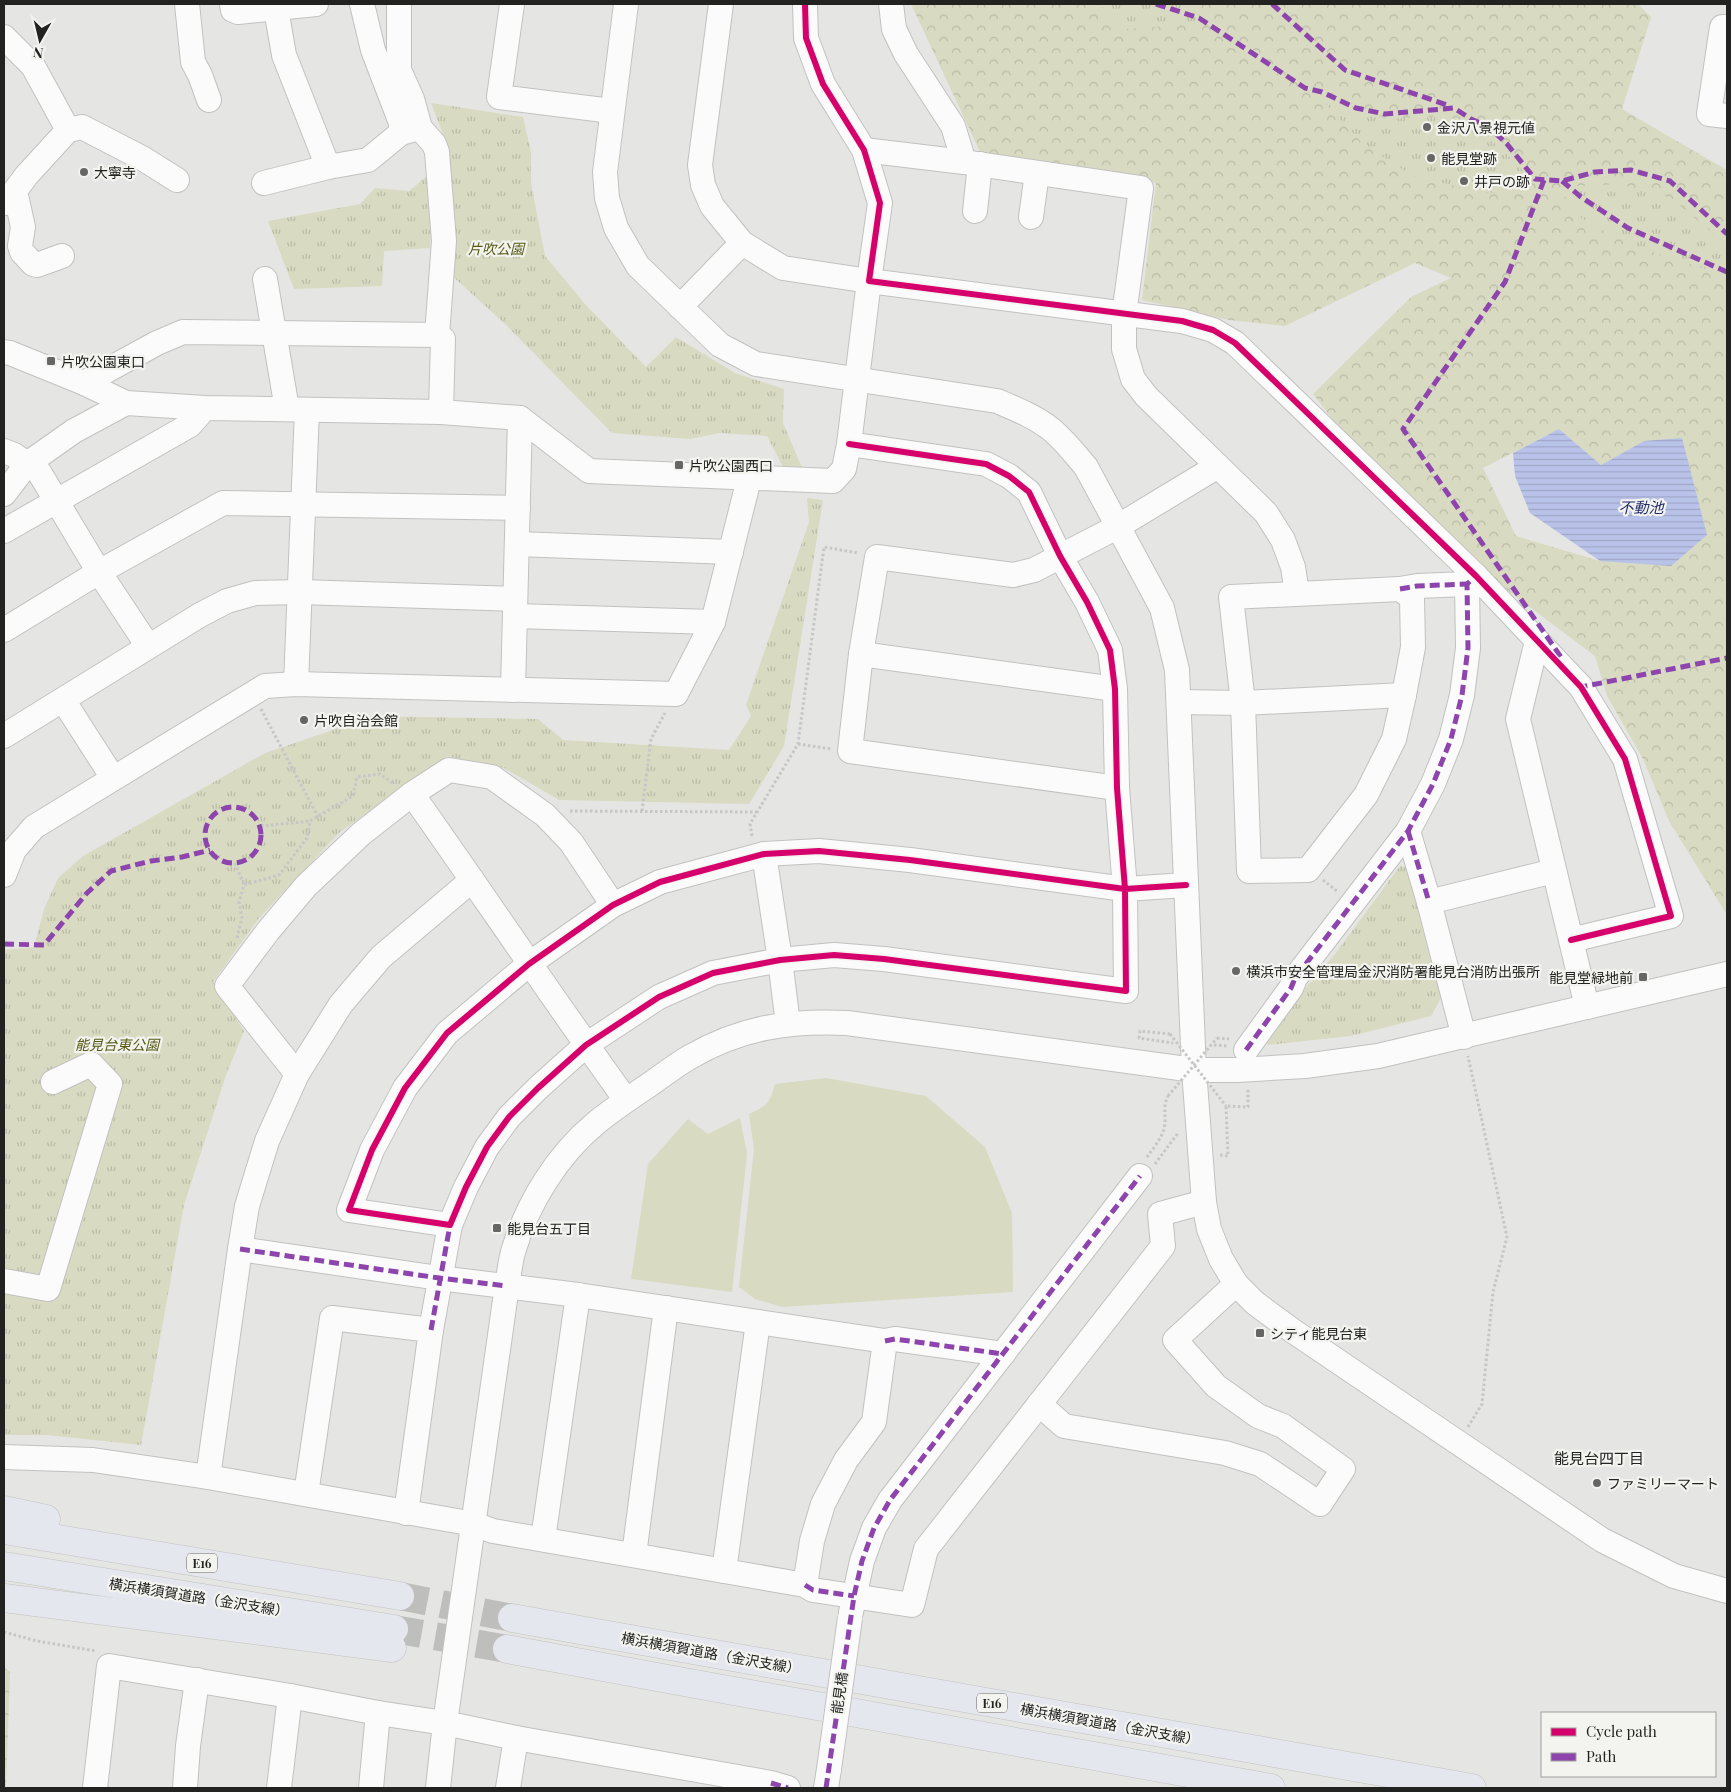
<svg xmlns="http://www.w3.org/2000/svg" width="1731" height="1792" font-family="'Playfair Display','Noto Sans JP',serif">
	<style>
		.grass { fill: #d8dac2 }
		.forest { fill: url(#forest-crowns); fill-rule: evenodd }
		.park { fill: url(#park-tufts) }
		.water { fill: url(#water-rules) }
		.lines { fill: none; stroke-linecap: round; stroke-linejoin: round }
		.highway-tunnel { stroke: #bebfbc; stroke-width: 28; stroke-dasharray: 28 14; stroke-linecap: butt }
		.minor-casing { stroke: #c1c2c0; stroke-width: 26 }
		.highway-casing { stroke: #c1c2c0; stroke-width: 29 }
		.path { stroke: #c6c6c6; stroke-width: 3; stroke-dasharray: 2.5 2.5; stroke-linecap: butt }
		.minor { stroke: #fbfbfb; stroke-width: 24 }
		.highway { stroke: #e5e7ee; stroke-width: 28 }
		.minor-bridge-casing { stroke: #c1c2c0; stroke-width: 26; stroke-linecap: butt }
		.path-bridge { stroke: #c6c6c6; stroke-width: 3; stroke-dasharray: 2.5 2.5; stroke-linecap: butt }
		.minor-bridge { stroke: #fbfbfb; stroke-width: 24 }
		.quiet { stroke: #8e44ad; stroke-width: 5; stroke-dasharray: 10 5; stroke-linecap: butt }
		.cycleway-casing { stroke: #f3f4ef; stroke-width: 9 }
		.cycleway { stroke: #d6006c; stroke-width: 6 }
		.poi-dot { fill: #666765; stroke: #f3f4ef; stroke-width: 2 }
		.labels { text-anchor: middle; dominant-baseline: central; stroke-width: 4.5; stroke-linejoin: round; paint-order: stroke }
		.shield { fill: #f3f4ef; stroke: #61615f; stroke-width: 1 }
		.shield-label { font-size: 12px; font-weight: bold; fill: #222221 }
		.poi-label { font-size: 14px; fill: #222221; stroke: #f3f4ef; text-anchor: start }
		.park-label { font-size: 14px; font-style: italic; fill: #575915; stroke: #f3f4ef }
		.street-label { font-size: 14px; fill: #222221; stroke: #f3f4ef }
		.water-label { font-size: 15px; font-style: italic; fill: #242d6c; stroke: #f3f4ef }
		.neighbourhood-label { font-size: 15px; fill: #222221; stroke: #f3f4ef }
	</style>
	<defs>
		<pattern id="forest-crowns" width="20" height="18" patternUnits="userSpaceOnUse" patternTransform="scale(1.25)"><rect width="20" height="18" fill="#d8dac2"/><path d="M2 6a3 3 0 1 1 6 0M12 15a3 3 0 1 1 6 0" fill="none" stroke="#b9bba6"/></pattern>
		<pattern id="park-tufts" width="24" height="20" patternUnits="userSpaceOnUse" patternTransform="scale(1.25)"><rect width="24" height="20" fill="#d8dac2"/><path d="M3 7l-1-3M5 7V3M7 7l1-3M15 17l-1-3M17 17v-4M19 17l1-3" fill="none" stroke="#b9bba6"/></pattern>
		<pattern id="water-rules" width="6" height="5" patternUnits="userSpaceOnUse" patternTransform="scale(1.25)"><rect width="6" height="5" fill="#b9c3e9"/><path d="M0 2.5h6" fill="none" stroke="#9fa7c8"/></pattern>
	</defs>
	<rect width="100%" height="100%" fill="#e5e6e3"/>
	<g class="grass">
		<path d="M826,1078L926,1096L985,1147L1012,1213L1013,1292L782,1307L755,1299L739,1287L754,1149L749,1114C767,1106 770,1103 775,1084Z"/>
		<polygon points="740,1118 747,1154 732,1292 631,1279 648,1164 688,1119 708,1134"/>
	</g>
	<g class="forest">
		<path d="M911,4H1638L1651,17L1622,109L1725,169L1727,174V915L1669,821L1643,759L1607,696L1595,656L1507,590L1341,430L1313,394L1411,297L1451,278L1415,263L1285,326L1229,320L1142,300L1156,183L981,154ZM1559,429L1601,465L1644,441L1600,561L1516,536L1483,468Z"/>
		<polygon points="4,1667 10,1672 6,1788 4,1788"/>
	</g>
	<g class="park">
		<polygon points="1099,4 1193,4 1208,23 1126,29"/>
		<polygon points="1330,98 1387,119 1447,116 1484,133 1520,167 1535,191 1485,193 1413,176 1364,145 1325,103"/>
		<polygon points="431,103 523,117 531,152 531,183 545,256 585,304 646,367 676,337 735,373 784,389 783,423 803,470 783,467 767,436 720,433 690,439 612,433 504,323 450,274 448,147"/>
		<polygon points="433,171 430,248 384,251 382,286 294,289 268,221 360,204 375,188 409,191"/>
		<polygon points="1619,184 1671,198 1727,245 1727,276 1631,245 1577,216 1559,187"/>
		<polygon points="807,498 823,500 784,746 749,804 559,800 504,768 447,756 340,832 259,918 213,982 244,1031 226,1075 184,1205 141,1445 47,1435 4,1435 4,950 34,947 44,909 58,878 83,856 265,753 339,728 367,716 538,719 563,740 729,750 751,716 746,705 809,522"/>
		<polygon points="1400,866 1407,868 1441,998 1431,1016 1351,1036 1268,1045 1265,1034 1335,954"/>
	</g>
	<polygon class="water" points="1559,429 1601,465 1644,441 1682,438 1707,535 1671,566 1600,561 1530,513 1515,476 1513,453"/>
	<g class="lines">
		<g class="highway-tunnel">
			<polyline points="400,1596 512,1618"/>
			<polyline points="394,1629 507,1649"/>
		</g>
		<defs>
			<g id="minor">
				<polyline points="187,4 193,62 200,75 209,100"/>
				<polyline points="232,4 233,10 238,12 316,4"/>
				<polyline points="362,4 373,50 401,123 401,133"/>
				<polyline points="399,4 399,70 412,99 420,128 434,144 437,152 444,241 437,335"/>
				<polyline points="512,4 499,97 612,111"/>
				<path d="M626,4L605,172L607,198L616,228L638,266L720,345L756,364L997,401C1016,409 1036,417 1052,430C1065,441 1075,454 1086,467L1162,608L1177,670L1194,1070L1204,1202L1209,1229L1221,1259L1236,1284L1255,1303L1293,1331L1602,1540L1674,1576L1727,1591"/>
				<polyline points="805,4 806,38 823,84 864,150 880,203 869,281 1182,321 1213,330 1235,343 1476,576 1581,687 1625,759 1671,916 1571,940"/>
				<polyline points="891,4 894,29 906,54 953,126 964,162"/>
				<polyline points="276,9 284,55 328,167 368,160 401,133 420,128"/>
				<polyline points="1727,27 1722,27 1709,114 1727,116"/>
				<polyline points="4,37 33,66 68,130 82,127 142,158 177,180"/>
				<polyline points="864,150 964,162 1141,188 1124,315 1124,349 1133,379 1146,396 1266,513 1283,540 1293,567 1297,593"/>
				<polyline points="264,183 328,167"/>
				<polyline points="15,191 23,227 20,246 22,252 33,264 37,265 62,256"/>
				<polyline points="6,203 26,176 68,130"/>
				<polyline points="975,211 980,164"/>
				<polyline points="1031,217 1037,173"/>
				<polyline points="265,279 287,409"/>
				<polyline points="680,307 742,243"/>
				<polyline points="4,352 10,353 84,383 126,403 205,408 441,412 520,418 589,471 833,481 844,469 849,444 869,281 783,268 742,243 712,206 703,185 700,165 721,4"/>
				<polyline points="84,383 157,343 183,332 437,335 443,339 441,412"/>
				<polyline points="849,444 986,464 1009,476 1029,492 1060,556 1087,602 1110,650 1115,689 1117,788 1125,889 1126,991 884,959 834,955 780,960 713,973 659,997 586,1045 538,1088 509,1117 487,1147 466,1187 450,1225 349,1210 372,1150 405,1088 447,1033 529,964 613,905 660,882 764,854 819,851 910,860 1125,889 1186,885"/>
				<polyline points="4,451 14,455 39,472 99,572 148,646"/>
				<polyline points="4,494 27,464 74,431 126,403"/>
				<polyline points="4,531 190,425 205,408"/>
				<polyline points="517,544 731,552"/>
				<polygon points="1400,589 1412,598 1413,647 1404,695 1394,739 1366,795 1308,870 1249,871 1243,703 1231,597"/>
				<polyline points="1400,589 1417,586 1467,584"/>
				<polyline points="515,616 713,622"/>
				<polyline points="4,630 99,572 223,503 518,508"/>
				<polyline points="1537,641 1518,719 1587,1007"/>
				<polyline points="861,654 1115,689"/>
				<polyline points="296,684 307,410"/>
				<polyline points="513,690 520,418"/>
				<polyline points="63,700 113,778"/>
				<polyline points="1179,702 1243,703 1404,695"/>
				<polyline points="4,736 200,615 227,601 255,593 300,592 515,599"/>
				<polyline points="1117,788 850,751 861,654 877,557 1013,575 1034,570 1117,527 1218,466"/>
				<path d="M412,794C484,896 553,999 626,1100"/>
				<polyline points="1408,831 1429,902"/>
				<polyline points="764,854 780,960 788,1024"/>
				<polyline points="4,875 14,850 34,827 265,686 296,684 676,694 713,622 749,479"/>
				<polyline points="1464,1037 1429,902 1554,871"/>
				<polyline points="1246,1050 1291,988 1295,978 1408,831 1433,784 1451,739 1462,695 1468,648 1467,584 1476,576"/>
				<polyline points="297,1074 227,986 268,931 306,886 361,834 412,794 449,770 492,777 545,815 571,842 613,905"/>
				<polyline points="4,1281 48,1289 110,1084 91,1064 53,1082"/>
				<polyline points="431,1330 450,1225"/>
				<polyline points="885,1341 895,1339 1003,1354"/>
				<polyline points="1039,1404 1064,1426 1225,1453 1260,1464 1320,1504 1343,1469 1283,1426 1258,1416 1216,1386 1175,1340 1236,1284"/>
				<polyline points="4,1457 93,1460 208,1477 474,1524 493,1531 805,1585 812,1541 823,1504 846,1460 874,1422 885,1341 578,1295 439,1278 240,1249"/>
				<polyline points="208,1477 240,1249 247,1206 267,1141 297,1074 341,1004 381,957 472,880"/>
				<polyline points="306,1494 332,1318 431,1330 406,1513"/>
				<polyline points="543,1539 578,1295"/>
				<polyline points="634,1555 666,1308"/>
				<polyline points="724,1571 758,1322"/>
				<polyline points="805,1585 813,1590 912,1605 926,1549 1163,1246 1160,1214 1204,1202"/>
				<polyline points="851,1612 862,1561 874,1528 890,1500 1140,1176"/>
				<polyline points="95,1788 109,1666 290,1696 378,1713 445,1723 516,1738 771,1783 788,1788"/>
				<polyline points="185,1788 188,1746 197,1680"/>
				<polyline points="279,1788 290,1696"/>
				<polyline points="371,1788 378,1713"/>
				<path d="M438,1788L445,1723L507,1286C509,1275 510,1263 513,1252C527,1204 557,1155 596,1123C613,1109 631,1097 649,1085C662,1076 676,1065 690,1057C740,1028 789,1020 847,1023L1194,1070H1238L1305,1066L1378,1056L1727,974"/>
				<polyline points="508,1788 516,1738"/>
				<polyline points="826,1788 829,1769"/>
			</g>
			<g id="highway">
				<polyline points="4,1510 46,1519"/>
				<polyline points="4,1530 400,1596"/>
				<polyline points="4,1566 394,1629"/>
				<polyline points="4,1598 392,1648"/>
				<polyline points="512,1618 1472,1788"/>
				<polyline points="507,1649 673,1680 1271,1788"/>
			</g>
		</defs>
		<use href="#minor" class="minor-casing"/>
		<use href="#highway" class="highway-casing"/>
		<g class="path">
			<polyline points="261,709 318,817"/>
			<polyline points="798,744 832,749"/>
			<polyline points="570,811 756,812"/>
			<polyline points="642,811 651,739 665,713"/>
			<polyline points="261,826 310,821"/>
			<polyline points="752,836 750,824 798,744 824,547 858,553"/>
			<polyline points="235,863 244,885"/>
			<polyline points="1323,880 1338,892"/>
			<polyline points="237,938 242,918 239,902 244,885 279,875 307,838 310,821 353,796 357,777 380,774 394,784"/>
			<polyline points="1170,1034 1140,1031 1139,1038 1173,1043"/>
			<polyline points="1217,1038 1229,1039"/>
			<polyline points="1214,1045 1228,1046"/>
			<polyline points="1220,1155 1228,1156 1226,1106 1248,1107 1248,1088"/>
			<path d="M1147,1157C1153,1149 1161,1139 1164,1129C1167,1118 1162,1107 1168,1096"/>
			<polyline points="1155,1164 1178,1133"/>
			<polyline points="1468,1427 1482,1404 1493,1292 1507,1237 1468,1056"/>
			<polyline points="4,1632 37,1641 96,1651"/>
		</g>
		<use href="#minor" class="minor"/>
		<use href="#highway" class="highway"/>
		<defs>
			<polyline id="minor-bridge" points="829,1769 850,1618"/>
		</defs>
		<use href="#minor-bridge" class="minor-bridge-casing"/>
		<g class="path-bridge">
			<polyline points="1170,1034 1226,1106"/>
			<polyline points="1168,1096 1217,1038"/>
		</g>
		<use href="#minor-bridge" class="minor-bridge"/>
		<g class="quiet">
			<polyline points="1156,4 1199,18 1305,88 1322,92 1356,108 1385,114 1454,108 1471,119 1489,127 1507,144 1535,179 1562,181 1595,172 1631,170 1670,181 1727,234"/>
			<polyline points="1272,4 1345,70 1450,106"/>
			<polyline points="1544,180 1505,282 1403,429 1561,657"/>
			<polyline points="1562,181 1581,197 1628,228 1727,272"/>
			<polyline points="1400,589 1417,586 1467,584"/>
			<polyline points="1579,684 1581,687 1727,658"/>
			<circle cx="233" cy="835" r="28"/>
			<polyline points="1408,831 1429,902"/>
			<polyline points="4,944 44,945 87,893 111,871 151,861 182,857 210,850"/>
			<polyline points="1246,1050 1291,988 1295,978 1408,831 1433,784 1451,739 1462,695 1468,648 1467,584 1476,576"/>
			<polyline points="240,1249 439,1278 507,1286"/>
			<polyline points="431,1330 450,1225"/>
			<polyline points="885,1341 895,1339 1003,1354"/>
			<polyline points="805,1585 813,1590 854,1596"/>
			<polyline points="771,1783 788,1788"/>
			<polyline points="826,1788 854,1596 862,1561 874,1528 890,1500 1140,1176"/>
		</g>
		<defs>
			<g id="cycleway">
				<polyline points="805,4 806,38 823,84 864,150 880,203 869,281 1182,321 1213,330 1235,343 1476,576 1581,687 1625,759 1671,916 1571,940"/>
				<polyline points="849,444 986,464 1009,476 1029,492 1060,556 1087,602 1110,650 1115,689 1117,788 1125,889 1126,991 884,959 834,955 780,960 713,973 659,997 586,1045 538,1088 509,1117 487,1147 466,1187 450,1225 349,1210 372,1150 405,1088 447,1033 529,964 613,905 660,882 764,854 819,851 910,860 1125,889 1186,885"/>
			</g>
		</defs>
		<use href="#cycleway" class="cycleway-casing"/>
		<use href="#cycleway" class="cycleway"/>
	</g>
	<g class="poi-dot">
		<circle cx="1427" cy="127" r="5"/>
		<circle cx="1431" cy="158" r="5"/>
		<circle cx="84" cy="172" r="5"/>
		<circle cx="1464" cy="181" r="5"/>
		<rect x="46" y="356" width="10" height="10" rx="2.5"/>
		<rect x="674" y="460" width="10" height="10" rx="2.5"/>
		<circle cx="304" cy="720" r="5"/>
		<circle cx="1236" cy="971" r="5"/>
		<rect x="1638" y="972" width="10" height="10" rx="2.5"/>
		<rect x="492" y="1223" width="10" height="10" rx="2.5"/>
		<rect x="1255" y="1328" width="10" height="10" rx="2.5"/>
		<circle cx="1597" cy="1483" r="5"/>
	</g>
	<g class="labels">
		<g class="shield">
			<rect x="187" y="1553.5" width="30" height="19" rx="4"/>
			<rect x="977" y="1693.5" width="30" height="19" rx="4"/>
		</g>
		<g class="shield-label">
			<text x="202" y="1563">E16</text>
			<text x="992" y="1703">E16</text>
		</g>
		<g class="poi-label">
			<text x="1437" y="127">金沢八景視元値</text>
			<text x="1441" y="158">能見堂跡</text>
			<text x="94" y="172">大寧寺</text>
			<text x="1474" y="181">井戸の跡</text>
			<text x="61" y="361">片吹公園東口</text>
			<text x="689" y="465">片吹公園西口</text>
			<text x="314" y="720">片吹自治会館</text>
			<text x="1246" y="971">横浜市安全管理局金沢消防署能見台消防出張所</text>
			<text x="1633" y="977" text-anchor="end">能見堂緑地前</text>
			<text x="507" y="1228">能見台五丁目</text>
			<text x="1270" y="1333">シティ能見台東</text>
			<text x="1607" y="1483">ファミリーマート</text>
		</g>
		<g class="park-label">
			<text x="496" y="248">片吹公園</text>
			<text x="117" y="1044">能見台東公園</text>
		</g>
		<g class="street-label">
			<text transform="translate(199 1597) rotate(9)">横浜横須賀道路（金沢支線）</text>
			<text transform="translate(711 1653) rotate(10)">横浜横須賀道路（金沢支線）</text>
			<text transform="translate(839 1693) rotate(-82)">能見橋</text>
			<text transform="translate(1110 1724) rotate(10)">横浜横須賀道路（金沢支線）</text>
		</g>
		<g class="water-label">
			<text x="1641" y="507">不動池</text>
		</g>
		<g class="neighbourhood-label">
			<text x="1599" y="1458">能見台四丁目</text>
		</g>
	</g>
	<rect width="1731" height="1792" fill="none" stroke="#222221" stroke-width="10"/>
	<rect x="1541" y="1712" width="175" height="65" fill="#f3f4ef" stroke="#9fa09d"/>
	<rect x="1551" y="1728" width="25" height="8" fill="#d6006c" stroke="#9fa09d"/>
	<text x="1586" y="1737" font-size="15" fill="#222221">Cycle path</text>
	<rect x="1551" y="1753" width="25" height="8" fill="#8e44ad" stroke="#9fa09d"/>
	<text x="1586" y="1762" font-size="15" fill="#222221">Path</text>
	<g transform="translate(40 40) rotate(188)" stroke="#f3f4ef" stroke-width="4" paint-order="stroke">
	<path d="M0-4L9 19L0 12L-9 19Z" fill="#222221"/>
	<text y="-8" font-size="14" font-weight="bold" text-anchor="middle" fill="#222221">N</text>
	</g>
</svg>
